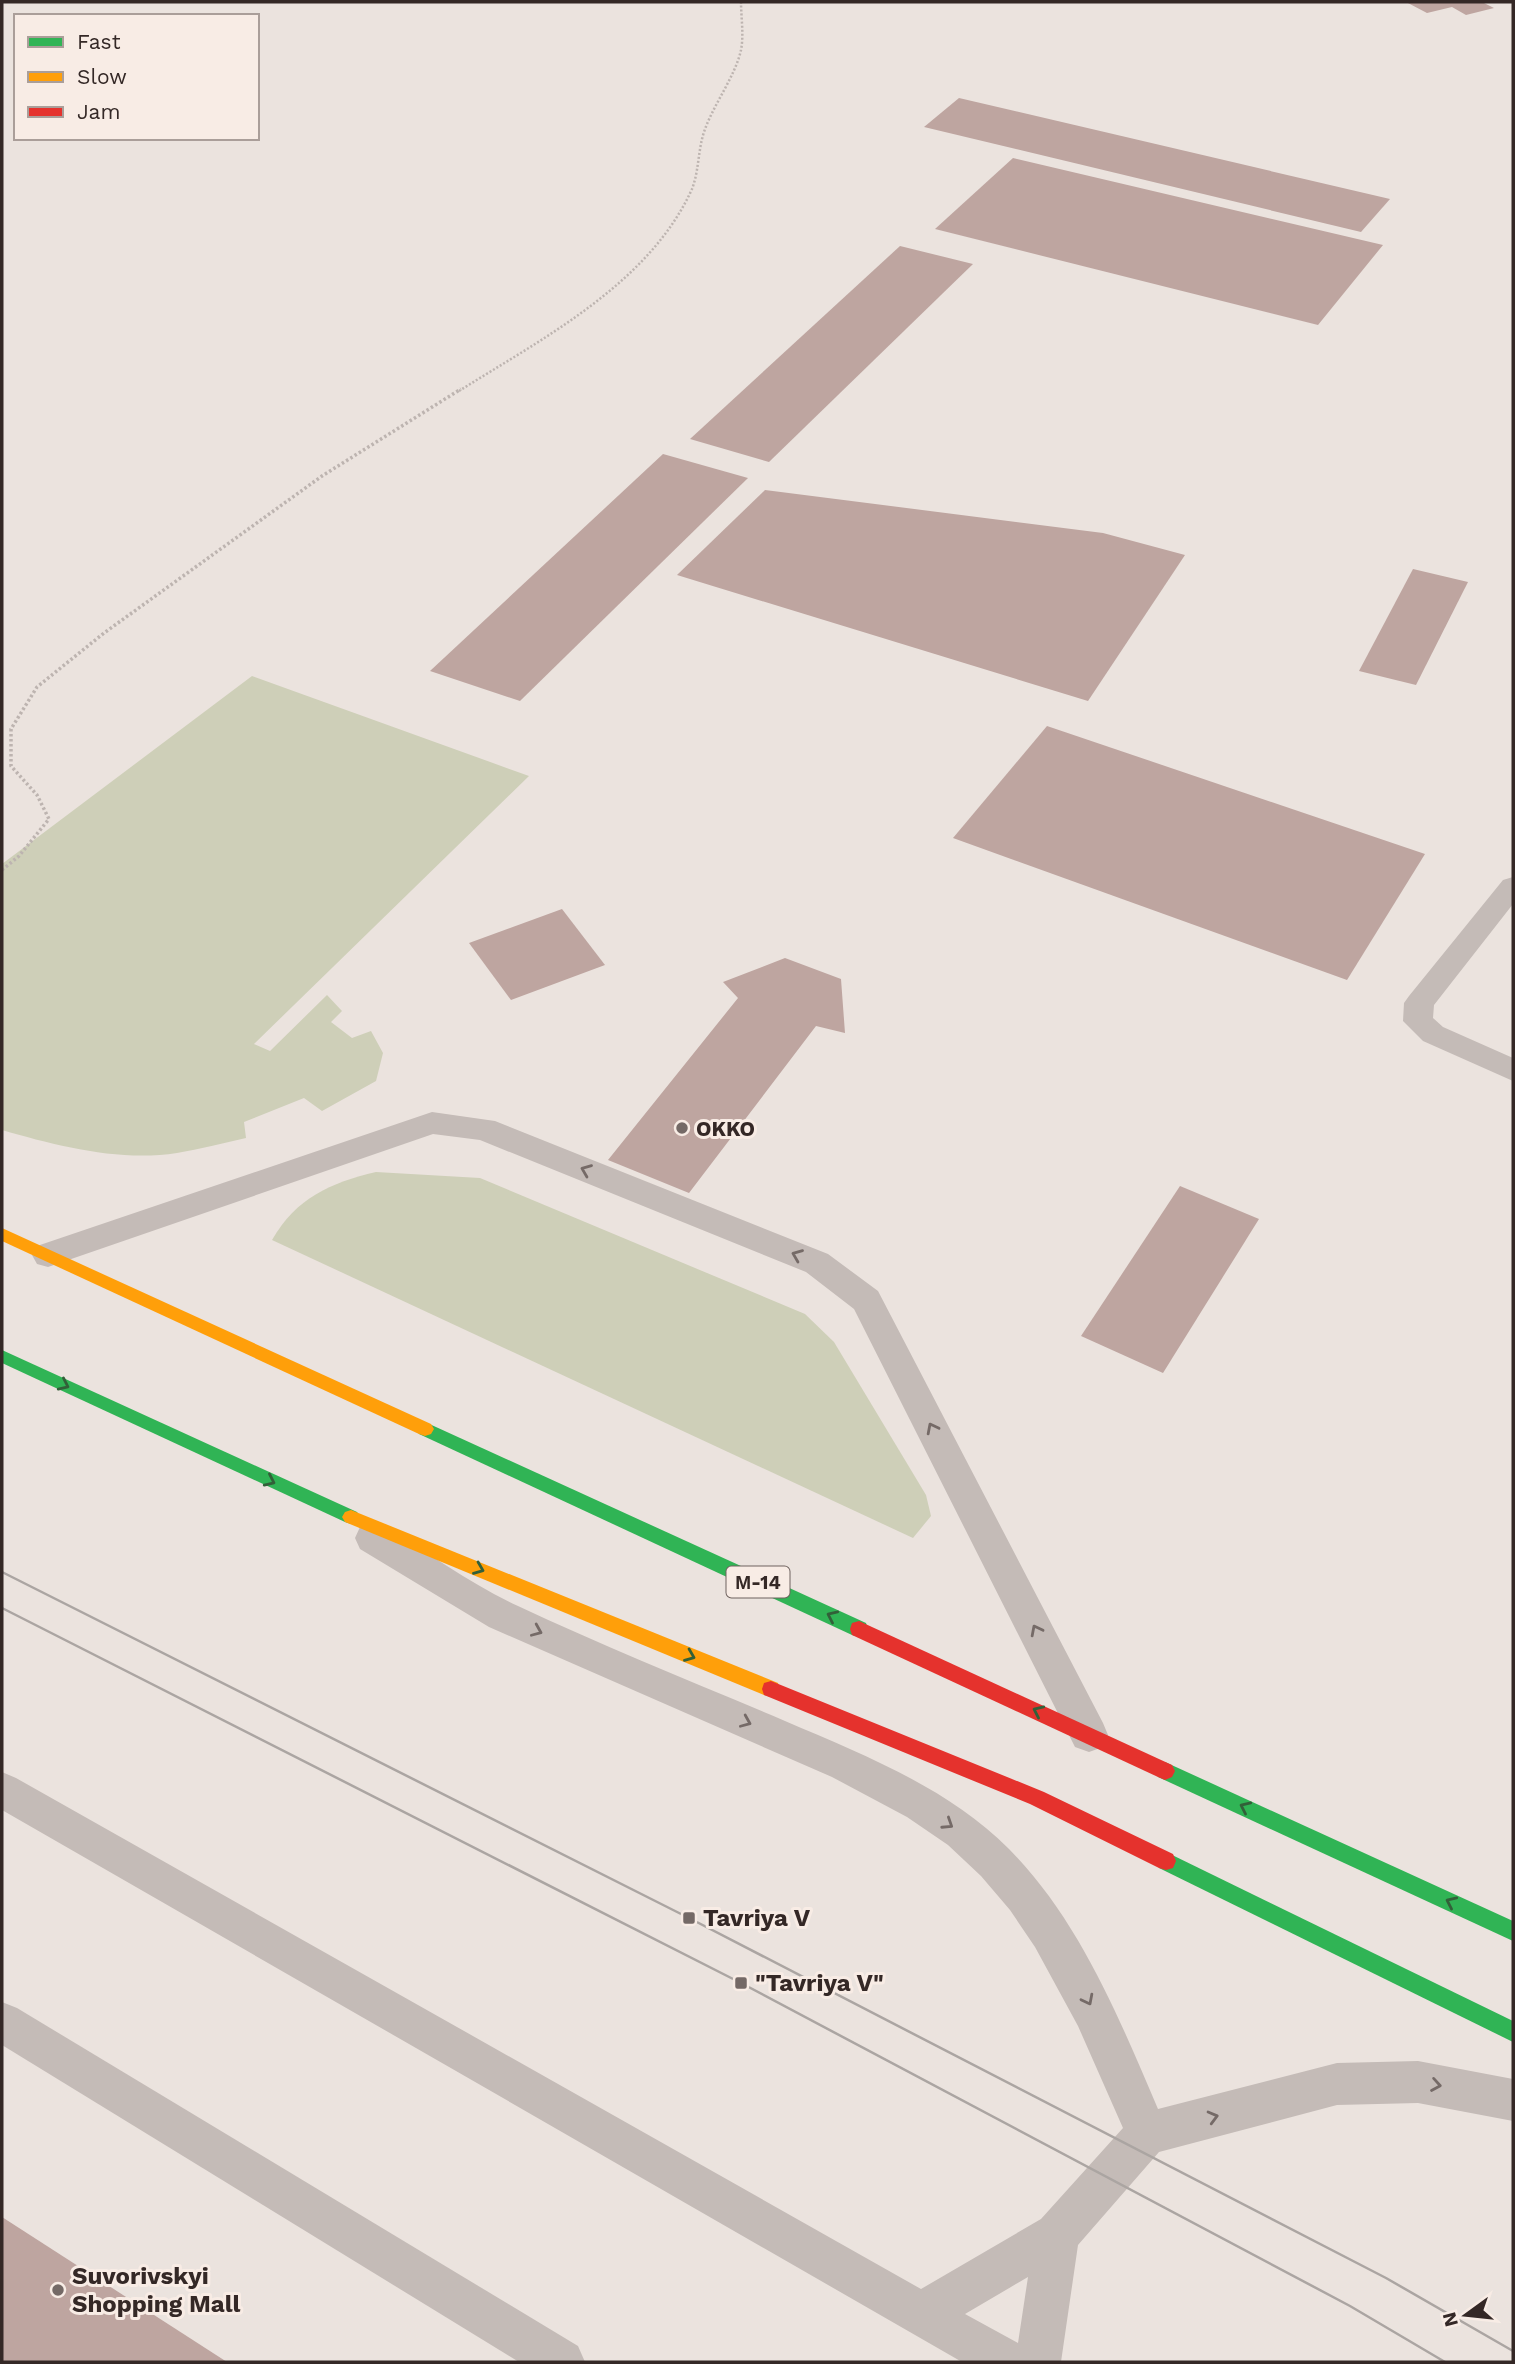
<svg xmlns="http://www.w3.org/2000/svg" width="1515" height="2364" font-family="'Work Sans',sans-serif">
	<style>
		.green { fill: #cecfb8 }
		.building { fill: #bea5a0 }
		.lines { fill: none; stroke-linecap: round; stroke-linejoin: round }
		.path-far1 { stroke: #bdb4b0; stroke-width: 2.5; stroke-dasharray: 2 2; stroke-linecap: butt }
		.path { stroke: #bdb4b0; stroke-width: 3.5; stroke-dasharray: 2.5 2.5; stroke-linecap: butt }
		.lane { fill: #c4bbb7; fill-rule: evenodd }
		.fast { fill: #30b455; fill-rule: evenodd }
		.slow { fill: #ff9f0a; fill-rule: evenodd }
		.jam { fill: #e5322d; fill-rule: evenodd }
		.tram { stroke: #aba5a2; stroke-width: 2.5 }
		.oneway { stroke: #756a67 }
		.oneway2 { stroke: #326039 }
		.poi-dot { fill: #746966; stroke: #f8ece5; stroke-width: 2.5 }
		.labels { text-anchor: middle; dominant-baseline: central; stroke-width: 6; stroke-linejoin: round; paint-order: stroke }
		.shield { fill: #f8ece5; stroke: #6f635f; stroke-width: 2 }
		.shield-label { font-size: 19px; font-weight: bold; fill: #342826 }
		.poi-label { font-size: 21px; font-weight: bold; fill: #342826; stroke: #f8ece5; text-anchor: start }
		.near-poi-label { font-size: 24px; font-weight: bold; fill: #342826; stroke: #f8ece5; text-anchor: start }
	</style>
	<rect width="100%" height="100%" fill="#ebe3de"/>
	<g class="green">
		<path d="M252,676L529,776L254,1044L270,1051L327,995L342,1011L331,1022L352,1038L371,1031L383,1053L376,1081L322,1111L304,1098L244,1122L246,1138C223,1143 200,1149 177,1153C120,1162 57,1146 2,1130V864Z"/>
		<path d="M376,1172L480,1178L805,1314L834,1342L926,1495L931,1516L913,1538L272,1240C296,1198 330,1183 376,1172Z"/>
	</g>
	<g class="building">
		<polygon points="1406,2 1482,2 1494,8 1466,15 1452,7 1427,13"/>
		<polygon points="959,98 1390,199 1361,232 924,127"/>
		<polygon points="1013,158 1383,245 1318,325 935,229"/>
		<polygon points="900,246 973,264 769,462 690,439"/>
		<polygon points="663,454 748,478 520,701 430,671"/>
		<polygon points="765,490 1103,533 1185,555 1088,701 677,575"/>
		<polygon points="1413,569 1468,582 1416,685 1359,671"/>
		<polygon points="1047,726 1425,854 1347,980 953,838"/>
		<polygon points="562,909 605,965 511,1000 469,943"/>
		<polygon points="785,958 841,979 845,1033 816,1026 689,1193 608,1160 738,998 723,982"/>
		<polygon points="1180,1186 1259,1219 1163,1373 1081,1336"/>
		<polygon points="2,2217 227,2362 2,2362"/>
	</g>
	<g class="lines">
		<path class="path-far1" d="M459,391C543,338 649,284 692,189C699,171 698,150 704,132C713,105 735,77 741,50C744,35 741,17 741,2"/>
		<polyline class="path" points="2,870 19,856 49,819 37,795 11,766 11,729 37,687 104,633 322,476 461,389"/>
		<g class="lane">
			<polygon points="1513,877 1513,904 1434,1005 1433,1018 1443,1027 1513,1058 1513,1081 1423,1041 1403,1021 1404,1003 1409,996 1503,880"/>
			<polygon points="432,1112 495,1121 828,1254 878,1291 1103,1723 1108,1735 1103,1747 1089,1752 1075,1747 854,1309 806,1272 480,1140 433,1134 48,1267 37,1264 32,1255 37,1246"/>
			<path d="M373,1523L386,1527C429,1553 472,1585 518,1606C605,1647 696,1683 785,1721C864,1755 947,1787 1009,1849C1080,1921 1119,2018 1158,2109L1337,2063L1418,2061L1513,2079V2121L1418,2103L1337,2105L1159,2152L1078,2245L1061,2362H962L2,1810V1772L16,1778L921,2289L1041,2219L1123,2128L1078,2026L1035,1947L1010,1910L981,1876L948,1845L907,1817L832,1777L489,1627L360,1549L355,1538L360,1527ZM1028,2277L1018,2343L965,2314Z"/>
			<polygon points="2,2002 17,2008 578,2346 585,2362 519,2362 2,2045"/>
		</g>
		<g class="fast">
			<polygon points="2,1350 357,1512 360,1517 357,1522 351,1524 345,1522 2,1363"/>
			<polygon points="425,1422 866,1623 868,1629 866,1635 859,1637 852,1635 419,1434 416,1429 419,1424"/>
			<polygon points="1165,1762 1513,1921 1513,1941 1158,1777 1155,1771 1158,1765"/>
			<polygon points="1166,1852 1513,2021 1513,2042 1159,1868 1156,1861 1159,1854"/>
		</g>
		<g class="slow">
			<polygon points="2,1228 431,1424 434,1429 431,1434 425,1436 419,1434 2,1241"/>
			<polygon points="351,1510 778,1683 780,1689 778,1695 771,1697 764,1695 345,1522 342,1517 345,1512"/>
		</g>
		<g class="jam">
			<polygon points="859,1621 1172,1765 1175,1771 1172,1777 1165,1780 1158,1777 852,1635 850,1629 852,1623"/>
			<polygon points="771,1681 1044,1792 1173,1854 1176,1861 1173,1868 1166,1870 1159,1868 1030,1804 764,1695 762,1689 764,1683"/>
		</g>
		<g class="tram">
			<polyline points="2,1572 689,1918 1386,2278 1513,2351"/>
			<polyline points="2,1608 741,1983 1350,2306 1445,2362"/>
		</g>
	</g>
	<defs><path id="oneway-chevron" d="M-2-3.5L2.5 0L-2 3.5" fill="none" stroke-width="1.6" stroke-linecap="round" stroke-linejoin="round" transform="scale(1.75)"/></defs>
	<g class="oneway">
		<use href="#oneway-chevron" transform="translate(586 1170) rotate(-158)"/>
		<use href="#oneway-chevron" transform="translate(797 1255) rotate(-158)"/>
		<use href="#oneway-chevron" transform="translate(932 1428) rotate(-117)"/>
		<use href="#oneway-chevron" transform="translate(1036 1630) rotate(-117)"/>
		<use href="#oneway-chevron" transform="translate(537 1631) rotate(23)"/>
		<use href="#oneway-chevron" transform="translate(746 1722) rotate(23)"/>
		<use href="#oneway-chevron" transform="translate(948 1824) rotate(33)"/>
		<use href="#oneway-chevron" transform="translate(1088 2000) rotate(63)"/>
		<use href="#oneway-chevron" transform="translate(1436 2085) rotate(10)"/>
		<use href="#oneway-chevron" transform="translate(1213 2117) rotate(-15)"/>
	</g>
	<g class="oneway2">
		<use href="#oneway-chevron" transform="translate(64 1385) rotate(25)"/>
		<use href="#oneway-chevron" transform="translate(270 1481) rotate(25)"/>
		<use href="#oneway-chevron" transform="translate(479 1569) rotate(22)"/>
		<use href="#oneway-chevron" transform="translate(832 1616) rotate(-155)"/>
		<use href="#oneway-chevron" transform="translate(690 1656) rotate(22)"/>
		<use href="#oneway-chevron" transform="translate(1038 1711) rotate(-155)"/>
		<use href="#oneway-chevron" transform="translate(1245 1807) rotate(-155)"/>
		<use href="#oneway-chevron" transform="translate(1451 1902) rotate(-155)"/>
	</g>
	<g class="poi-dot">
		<circle cx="682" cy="1128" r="7"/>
		<rect x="682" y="1911" width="14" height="14" rx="3.5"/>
		<rect x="734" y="1976" width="14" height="14" rx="3.5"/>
		<circle cx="58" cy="2290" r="7"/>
	</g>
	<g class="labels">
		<rect class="shield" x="726.5" y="1566.5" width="63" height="31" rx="5"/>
		<g class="shield-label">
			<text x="758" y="1582">М-14</text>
		</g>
		<g class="poi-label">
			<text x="696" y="1128">OKKO</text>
		</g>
		<g class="near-poi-label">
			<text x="703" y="1918">Tavriya V</text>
			<text x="755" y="1983">"Tavriya V"</text>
			<text x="72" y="2276">Suvorivskyi<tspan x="72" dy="28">Shopping Mall</tspan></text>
		</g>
	</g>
	<rect width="1515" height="2364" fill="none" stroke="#342826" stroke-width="7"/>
	<rect x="14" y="14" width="245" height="126" fill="#f8ece5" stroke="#aa9e99" stroke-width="2"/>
	<rect x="28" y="37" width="35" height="10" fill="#30b455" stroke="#aa9e99" stroke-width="2"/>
	<text x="77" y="49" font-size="21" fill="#342826">Fast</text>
	<rect x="28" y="72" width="35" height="10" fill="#ff9f0a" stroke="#aa9e99" stroke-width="2"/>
	<text x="77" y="84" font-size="21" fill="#342826">Slow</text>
	<rect x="28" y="107" width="35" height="10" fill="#e5322d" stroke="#aa9e99" stroke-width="2"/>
	<text x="77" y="119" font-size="21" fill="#342826">Jam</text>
	<g transform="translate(1466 2315) rotate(255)" stroke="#f8ece5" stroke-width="5" paint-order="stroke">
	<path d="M0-5L12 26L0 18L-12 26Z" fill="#342826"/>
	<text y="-10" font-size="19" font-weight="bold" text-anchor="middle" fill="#342826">N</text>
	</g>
</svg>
